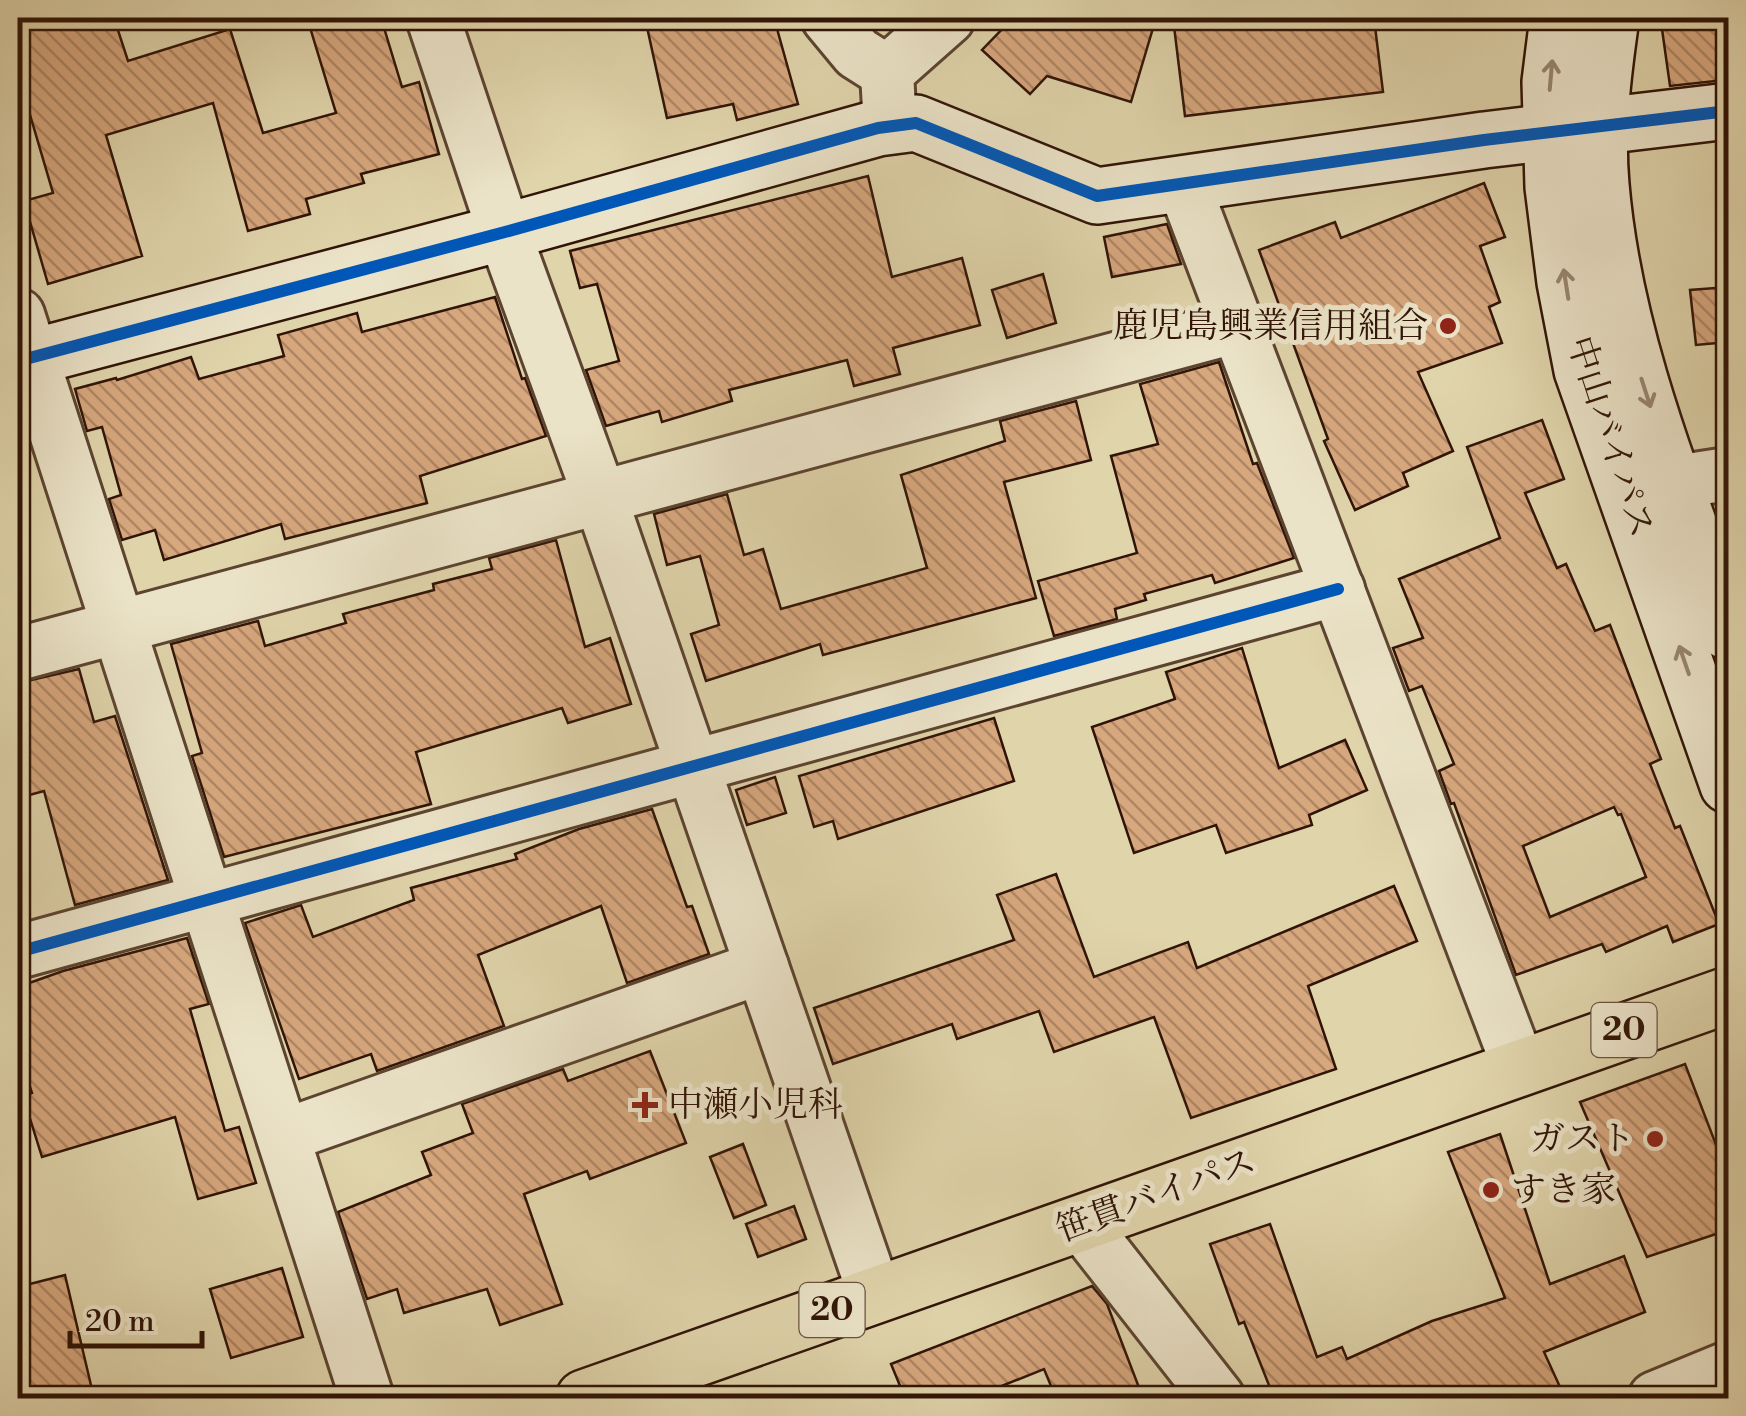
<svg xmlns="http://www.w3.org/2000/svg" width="1746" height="1416" font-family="'Libre Bodoni','Noto Serif JP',serif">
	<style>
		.building { fill: url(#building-back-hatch); stroke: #301407; stroke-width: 2.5; fill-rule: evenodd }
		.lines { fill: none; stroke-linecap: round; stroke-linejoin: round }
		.street-casing { stroke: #5c4430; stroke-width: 58 }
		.secondary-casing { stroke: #301407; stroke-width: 60 }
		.primary-casing { stroke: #301407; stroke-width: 60 }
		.street { stroke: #ebe3c8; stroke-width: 52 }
		.secondary { stroke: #ebe3c8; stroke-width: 55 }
		.primary { stroke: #e0d4ab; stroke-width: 55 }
		.cycleway-casing { stroke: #ebe3c8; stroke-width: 19 }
		.cycleway { stroke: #0057b8; stroke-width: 12 }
		.oneway { stroke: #978671 }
		.poi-dot { fill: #8f2418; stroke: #ebe3c8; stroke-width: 4 }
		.labels { text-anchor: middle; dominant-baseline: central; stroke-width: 10; stroke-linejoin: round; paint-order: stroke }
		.shield { fill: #ebe3c8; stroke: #685241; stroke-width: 2.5 }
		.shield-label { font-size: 32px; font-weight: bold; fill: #301407 }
		.poi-label { font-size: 35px; fill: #301407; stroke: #ebe3c8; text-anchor: end }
		.street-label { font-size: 35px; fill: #301407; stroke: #ebe3c8 }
	</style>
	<defs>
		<pattern id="building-back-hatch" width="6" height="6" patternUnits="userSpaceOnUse" patternTransform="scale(2.5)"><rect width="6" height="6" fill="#d7a77e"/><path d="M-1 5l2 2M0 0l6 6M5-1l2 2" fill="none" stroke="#af8765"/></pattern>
	</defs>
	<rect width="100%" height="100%" fill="#e0d4ab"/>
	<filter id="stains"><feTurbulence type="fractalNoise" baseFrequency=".002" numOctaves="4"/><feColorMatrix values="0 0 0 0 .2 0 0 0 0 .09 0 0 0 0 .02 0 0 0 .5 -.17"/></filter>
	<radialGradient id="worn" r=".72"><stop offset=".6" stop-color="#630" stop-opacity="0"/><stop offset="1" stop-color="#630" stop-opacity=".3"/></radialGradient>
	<g class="building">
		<polygon points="18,18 114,18 128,61 230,29 263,133 336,113 309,24 330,18 381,18 402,87 419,82 439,154 361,174 364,183 306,199 310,214 248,231 213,103 106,135 142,256 48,284 24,201 53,193 18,74"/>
		<polygon points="645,18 774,18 798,104 737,120 733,104 667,118"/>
		<polygon points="1013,18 1156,18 1131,102 1047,76 1030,94 982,50"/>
		<polygon points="1173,18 1374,18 1383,92 1185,116"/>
		<polygon points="1717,21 1725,80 1670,86 1662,29"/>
		<polygon points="868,176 892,277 962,258 980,325 893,348 900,374 854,386 847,360 729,390 732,401 662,422 659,411 606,426 586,370 619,361 597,284 580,288 570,251"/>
		<polygon points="1484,183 1505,237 1480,246 1500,302 1489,307 1502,343 1418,372 1453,451 1403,473 1408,486 1355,510 1324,441 1328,439 1259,250 1335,222 1341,238"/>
		<polygon points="1167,224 1181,264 1112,277 1104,237"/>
		<polygon points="1043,274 1056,323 1007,338 992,290"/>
		<polygon points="1728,287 1728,342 1696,345 1690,290"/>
		<polygon points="495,297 522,379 525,378 546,436 420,476 427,503 285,539 281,524 164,560 155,530 122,540 109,499 121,495 102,427 87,431 75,389 116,378 117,380 191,357 199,379 284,356 278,335 357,313 362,332"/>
		<polygon points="1219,362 1253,464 1257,463 1294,558 1215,583 1212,575 1144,594 1146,600 1115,609 1117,619 1054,636 1038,581 1137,553 1111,456 1158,444 1140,384"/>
		<polygon points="1076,401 1091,460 1004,482 1036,598 823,655 820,644 706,681 691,634 719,625 700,556 667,565 654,514 727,494 744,555 763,549 781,609 927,568 901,475 1005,441 1000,421"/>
		<path d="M1542,420L1564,479L1525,493L1557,568L1566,564L1595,631L1610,625L1661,759L1650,764L1675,828L1680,826L1719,924L1673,942L1667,926L1606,952L1602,944L1516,975L1454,803L1451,804L1439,771L1454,764L1422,686L1409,691L1393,648L1423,638L1399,579L1500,538L1467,447ZM1614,807L1618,815L1621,814L1646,877L1550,917L1523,846Z"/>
		<polygon points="556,540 585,647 610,638 631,704 568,723 562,708 416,752 431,804 224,857 192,756 202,753 171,644 258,621 265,646 346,623 343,614 434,590 433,584 492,569 489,558"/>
		<polygon points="1242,648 1279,768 1345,740 1367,790 1309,815 1312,825 1226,853 1216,825 1134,853 1092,727 1175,699 1166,672"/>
		<polygon points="79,669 94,722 115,716 168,880 75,905 44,791 18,798 18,683"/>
		<polygon points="994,718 1014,781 838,839 833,821 814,827 799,776"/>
		<polygon points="775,777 786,813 747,825 736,790"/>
		<polygon points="652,809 687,907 692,906 709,954 627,983 601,906 478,955 504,1026 377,1071 371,1054 299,1079 245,923 301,905 313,937 414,900 411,888 517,859 515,854 579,829"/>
		<polygon points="1056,874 1094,977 1188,942 1197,968 1394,886 1417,941 1308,986 1336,1069 1191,1118 1154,1017 1054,1052 1039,1011 957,1039 952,1024 833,1064 814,1008 1014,940 997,895"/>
		<polygon points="187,938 209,1004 190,1009 225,1131 239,1127 256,1183 198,1199 175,1117 42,1157 23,1096 32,1093 18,1050 18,987 63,971"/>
		<polygon points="650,1051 686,1143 590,1179 587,1171 524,1194 562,1304 500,1325 487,1289 404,1313 397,1289 367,1299 338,1212 431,1175 422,1152 473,1133 462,1104 563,1069 568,1081"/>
		<polygon points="1685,1064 1728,1176 1728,1230 1647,1257 1580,1102"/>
		<polygon points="1500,1134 1550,1284 1624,1256 1645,1312 1544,1352 1565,1398 1274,1398 1244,1322 1239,1324 1210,1244 1270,1224 1317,1357 1342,1347 1347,1359 1432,1321 1505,1298 1448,1152"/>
		<polygon points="743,1144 766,1205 734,1218 710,1157"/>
		<polygon points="794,1206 806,1239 758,1257 746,1224"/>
		<polygon points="282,1268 303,1337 231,1358 210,1289"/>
		<polygon points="65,1275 94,1398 18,1398 18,1287"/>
		<polygon points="1092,1286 1107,1304 1143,1398 1056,1398 1044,1369 972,1398 905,1398 891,1364"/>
	</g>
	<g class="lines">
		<defs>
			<g id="street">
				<polyline points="433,18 511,252 600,497 875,1295"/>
				<polyline points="828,18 857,53 887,72"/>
				<polyline points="890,127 887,72 948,18"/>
				<polyline points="1183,183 1519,1067"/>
				<polyline points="18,315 367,1398"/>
				<polyline points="1675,482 1728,474"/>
				<polyline points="18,654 1238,326"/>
				<polyline points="18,952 1338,589"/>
				<polyline points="283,1136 762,967"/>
				<polyline points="1081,1223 1218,1398"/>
				<polyline points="1655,1398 1728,1368"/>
			</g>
			<g id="secondary">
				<polyline points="1558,18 1550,82 1553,187 1565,282 1582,370 1728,785"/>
				<path d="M1611,18C1603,73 1596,129 1601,185C1614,340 1676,487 1728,632"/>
				<polyline points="18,361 505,232 878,128 916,123 1097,196 1484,140 1728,111"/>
			</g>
			<polyline id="primary" points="584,1398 1728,995"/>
		</defs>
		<use href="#street" class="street-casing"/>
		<use href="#secondary" class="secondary-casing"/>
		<use href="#primary" class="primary-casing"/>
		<use href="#street" class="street"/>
		<use href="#secondary" class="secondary"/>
		<use href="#primary" class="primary"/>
		<defs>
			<g id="cycleway">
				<polyline points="18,361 505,232 878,128 916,123 1097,196 1484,140 1728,111"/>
				<polyline points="18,952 1338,589"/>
			</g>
		</defs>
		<use href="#cycleway" class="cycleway-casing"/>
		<use href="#cycleway" class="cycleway"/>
	</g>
	<defs><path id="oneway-shaft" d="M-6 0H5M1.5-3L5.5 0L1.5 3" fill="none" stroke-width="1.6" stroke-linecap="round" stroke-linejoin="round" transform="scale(2.5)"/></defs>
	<g class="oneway">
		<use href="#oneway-shaft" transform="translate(1551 75) rotate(-85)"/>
		<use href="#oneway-shaft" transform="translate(1566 284) rotate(-99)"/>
		<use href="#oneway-shaft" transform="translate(1646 393) rotate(72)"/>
		<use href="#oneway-shaft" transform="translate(1684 660) rotate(-109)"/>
	</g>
	<g class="poi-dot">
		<circle cx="1448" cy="326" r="10"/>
		<path d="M640 1090h10v10h10v10h-10v10h-10v-10h-10v-10h10z"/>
		<circle cx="1655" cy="1139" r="10"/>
		<circle cx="1491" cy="1190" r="10"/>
	</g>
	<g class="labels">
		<g class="shield">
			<rect x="1591.5" y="1003" width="65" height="54" rx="8"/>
			<rect x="799.5" y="1283" width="65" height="54" rx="8"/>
		</g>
		<g class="shield-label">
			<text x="1624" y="1030">20</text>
			<text x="832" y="1310">20</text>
		</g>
		<g class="poi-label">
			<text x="1428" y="326">鹿児島興業信用組合</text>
			<text x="668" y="1105" text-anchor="start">中瀬小児科</text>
			<text x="1635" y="1139">ガスト</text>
			<text x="1511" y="1190" text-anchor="start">すき家</text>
		</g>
		<g class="street-label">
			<text transform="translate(1610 437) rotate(72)">中山バイパス</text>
			<text transform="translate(1156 1196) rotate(-20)">笹貫バイパス</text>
		</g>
	</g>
	<rect width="1746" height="1416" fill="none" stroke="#e0d4ab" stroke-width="60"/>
	<rect x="20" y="20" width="1706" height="1376" fill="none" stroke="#301407" stroke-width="5"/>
	<rect x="30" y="30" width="1686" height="1356" fill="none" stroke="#301407" stroke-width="2.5"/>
	<path d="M70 1331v15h132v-15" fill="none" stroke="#301407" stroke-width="5"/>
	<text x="85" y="1331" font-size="30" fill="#301407" stroke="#ebe3c8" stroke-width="8" paint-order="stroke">20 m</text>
	<rect width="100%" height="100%" filter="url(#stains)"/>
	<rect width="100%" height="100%" fill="url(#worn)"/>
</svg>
